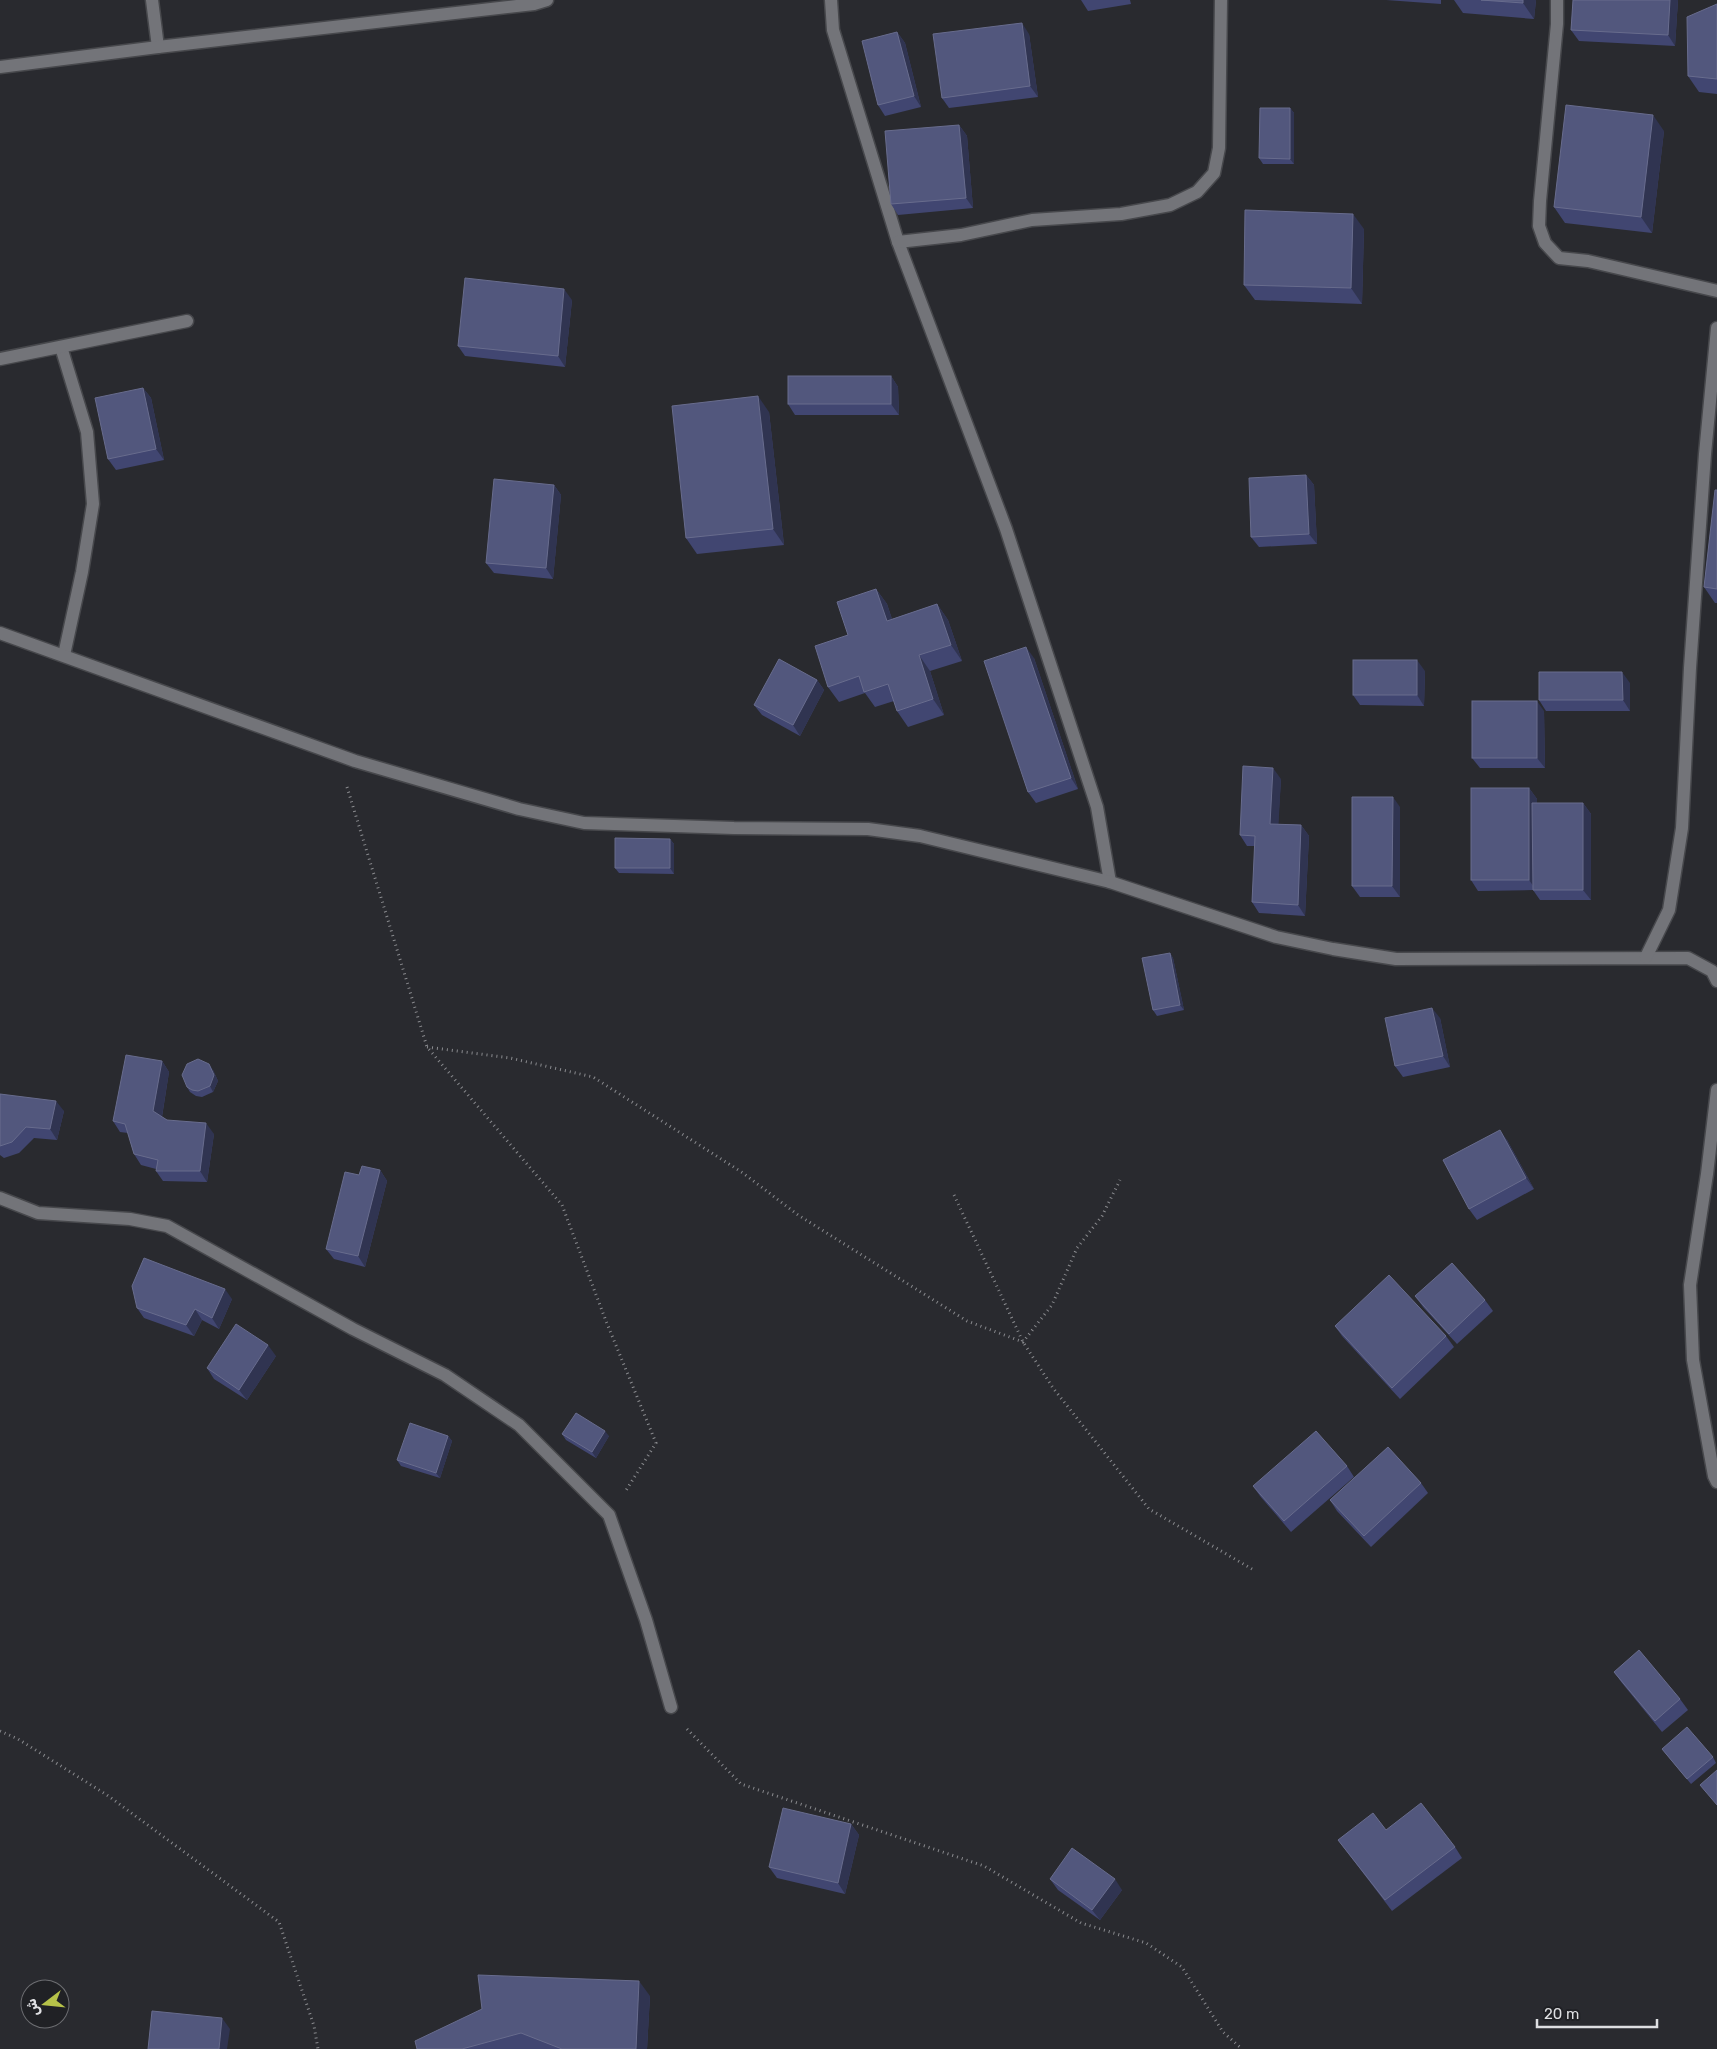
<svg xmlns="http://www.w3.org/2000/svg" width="1717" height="2049" font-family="Rubik,Cairo,sans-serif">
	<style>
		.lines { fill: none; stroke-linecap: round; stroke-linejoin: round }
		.minor-casing { stroke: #47484c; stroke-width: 15 }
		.path { stroke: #8a8b8f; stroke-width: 3; stroke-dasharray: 1 4; stroke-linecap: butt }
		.minor { stroke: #737479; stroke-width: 12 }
		.wall { fill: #414671 }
		.shaded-wall { fill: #303451 }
		.building { fill: #52577d; stroke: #686c8d }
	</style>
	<rect width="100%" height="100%" fill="#292a2f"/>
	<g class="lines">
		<defs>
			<g id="minor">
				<polyline points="152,0 158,47"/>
				<polyline points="831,0 833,30 898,242 1006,529 1097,807 1110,882"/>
				<polyline points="1557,0 1557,24 1540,201 1539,226 1545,243 1559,258 1588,261 1717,291"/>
				<polyline points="0,67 158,47 534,4 547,0"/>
				<polyline points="898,242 961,235 1032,220 1121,214 1170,205 1197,192 1214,173 1219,148 1221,0"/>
				<polyline points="61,347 87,432 93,504 82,572 64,655"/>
				<polyline points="0,359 187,321"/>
				<polyline points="0,633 355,761 519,809 584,823 734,828 868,829 920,836 1110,882 1276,937 1333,949 1396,959 1688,958 1712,971 1717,981"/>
				<polyline points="1646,957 1669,910 1682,828 1690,668 1705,454 1717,328"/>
				<polyline points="1717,1090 1707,1174 1690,1285 1693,1360 1714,1476 1717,1482"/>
				<polyline points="0,1198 38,1213 130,1219 167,1226 353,1329 445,1375 519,1425 609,1515 646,1620 671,1707"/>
			</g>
		</defs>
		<use href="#minor" class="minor-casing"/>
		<g class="path">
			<polyline points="347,787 427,1047 562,1205 606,1321 656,1443 625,1492"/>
			<polyline points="427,1047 510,1058 593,1077 743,1173 798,1215 967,1321 1023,1342 1052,1305 1077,1248 1102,1216 1120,1180"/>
			<polyline points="954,1195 1023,1342 1053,1388 1149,1509 1252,1569"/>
			<polyline points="687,1729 741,1784 984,1866 1081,1923 1146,1943 1182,1967 1223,2032 1242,2049"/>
			<polyline points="0,1731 18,1739 107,1795 279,1922 314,2026 318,2049"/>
		</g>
		<use href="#minor" class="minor"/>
	</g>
	<g class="wall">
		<polygon points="1081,0 1130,0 1131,4 1088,11"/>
		<polygon points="1386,0 1441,0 1441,4"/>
		<polygon points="1454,0 1536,0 1534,19 1463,13"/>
		<polygon points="1573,0 1678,0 1675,46 1579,41 1571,30"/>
		<polygon points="1717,4 1717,94 1699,92 1688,76"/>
		<polygon points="897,32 905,43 921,107 885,116 878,105"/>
		<polygon points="1029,34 1038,97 949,108 942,98"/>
		<polygon points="1290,108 1294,113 1294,164 1263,164 1259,158"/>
		<polygon points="959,125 967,136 973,208 898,215 891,204"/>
		<polygon points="1664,131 1652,233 1565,223 1554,207"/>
		<polygon points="1364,229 1362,304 1255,300 1244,285"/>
		<polygon points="572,300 565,367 465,356 458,346"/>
		<polygon points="891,376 898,387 899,415 795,415 788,404"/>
		<polygon points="143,388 151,398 164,460 116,470 108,459"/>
		<polygon points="769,412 784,545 697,554 686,538"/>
		<polygon points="1306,475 1314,485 1317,544 1259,547 1251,537"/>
		<polygon points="554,485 561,495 553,579 494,573 486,563"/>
		<polygon points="1717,490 1717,603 1715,603 1704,587"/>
		<polygon points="876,589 887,604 892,619 937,604 948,620 962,661 930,671 944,715 908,727 897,711 894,701 875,707 865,693 839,702 828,687 848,635"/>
		<polygon points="1034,658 1078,789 1036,803 1028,792"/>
		<polygon points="1425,671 1424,706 1360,705 1353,695"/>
		<polygon points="817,680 824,690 800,736 762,715 754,705"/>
		<polygon points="1630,683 1630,711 1546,711 1539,700"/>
		<polygon points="1544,711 1545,768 1480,768 1472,758"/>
		<polygon points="1281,779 1278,824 1301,825 1309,836 1305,916 1259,913 1252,902 1255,846 1247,846 1240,835"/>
		<polygon points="1529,788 1537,799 1537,803 1583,803 1591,814 1591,900 1540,900 1533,890 1478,891 1471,880"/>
		<polygon points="1400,807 1400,897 1360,897 1352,886"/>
		<polygon points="670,839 674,844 674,874 619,873 615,868"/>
		<polygon points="1170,953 1173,958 1184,1010 1157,1016 1153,1010"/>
		<polygon points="1440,1018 1450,1067 1403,1077 1395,1066"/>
		<polygon points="162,1061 169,1072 162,1117 167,1120 214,1134 207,1182 163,1181 156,1171 156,1169 141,1165 134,1154 128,1133 120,1132 113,1121"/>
		<polygon points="213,1070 218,1081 213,1092 202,1097 196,1096 190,1092 187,1087"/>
		<polygon points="0,1094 64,1111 57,1140 34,1138 19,1153 4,1158 0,1155"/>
		<polygon points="1507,1140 1534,1189 1477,1220 1469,1209"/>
		<polygon points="380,1170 387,1181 365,1267 334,1259 326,1249"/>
		<polygon points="1415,1296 1485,1300 1493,1311 1457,1344 1423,1307"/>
		<polygon points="232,1299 219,1329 202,1320 194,1336 144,1318 137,1308"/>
		<polygon points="1335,1326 1446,1336 1454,1347 1400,1399 1342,1336"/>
		<polygon points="276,1356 247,1400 214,1379 207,1368"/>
		<polygon points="562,1434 609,1436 596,1458 566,1440"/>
		<polygon points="448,1436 452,1441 440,1478 401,1466 397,1460"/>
		<polygon points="1347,1466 1354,1477 1291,1532 1260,1496 1253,1486"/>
		<polygon points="1421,1483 1428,1493 1371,1547 1337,1511 1330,1500"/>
		<polygon points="1614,1672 1680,1699 1688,1710 1662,1732 1622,1683"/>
		<polygon points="1662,1749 1713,1757 1716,1763 1691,1784"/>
		<polygon points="851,1824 859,1835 845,1894 777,1878 769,1867"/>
		<polygon points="1338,1840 1455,1847 1462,1858 1392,1911"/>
		<polygon points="1050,1879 1122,1890 1100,1920 1058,1890"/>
		<polygon points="650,1996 647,2049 417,2049"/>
	</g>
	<g class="shaded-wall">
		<polygon points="1523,0 1536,0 1534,19 1523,3"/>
		<polygon points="1670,0 1678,0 1675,46 1668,35"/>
		<polygon points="1022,23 1029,34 1038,97 1030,86"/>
		<polygon points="897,32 905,43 921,107 914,96"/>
		<polygon points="1290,108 1294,113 1294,164 1290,159"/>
		<polygon points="1653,115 1664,131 1652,233 1641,217"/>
		<polygon points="959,125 967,136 973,208 966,198"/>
		<polygon points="1353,214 1364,229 1362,304 1351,288"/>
		<polygon points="564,289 572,300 565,367 558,356"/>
		<polygon points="891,376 898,387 899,415 891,404"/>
		<polygon points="143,388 151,398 164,460 156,449"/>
		<polygon points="758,396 769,412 784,545 773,529"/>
		<polygon points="1306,475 1314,485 1317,544 1309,534"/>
		<polygon points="554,485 561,495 553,579 546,568"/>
		<polygon points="876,589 887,604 898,637 887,621"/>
		<polygon points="937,604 948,620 962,661 951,645"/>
		<polygon points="1026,647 1034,658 1078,789 1071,778"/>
		<polygon points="919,655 930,671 944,715 933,699"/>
		<polygon points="1417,660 1425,671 1424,706 1417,695"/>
		<polygon points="1622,672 1630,683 1630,711 1623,700"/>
		<polygon points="817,680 824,690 800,736 793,725"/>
		<polygon points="1537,701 1544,711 1545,768 1537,758"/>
		<polygon points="1273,768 1281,779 1278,834 1270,824"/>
		<polygon points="1529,788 1537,799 1536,890 1529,880"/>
		<polygon points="1393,797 1400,807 1400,897 1392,886"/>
		<polygon points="1583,803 1591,814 1591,900 1583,890"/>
		<polygon points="1301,825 1309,836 1305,916 1298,905"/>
		<polygon points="670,839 674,844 674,874 670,868"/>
		<polygon points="1170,953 1173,958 1184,1010 1180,1005"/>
		<polygon points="1432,1008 1440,1018 1450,1067 1443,1056"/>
		<polygon points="162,1061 169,1072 161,1122 153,1111"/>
		<polygon points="209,1064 213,1070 218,1081 213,1092 210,1086"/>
		<polygon points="56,1101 64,1111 57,1140 50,1129"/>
		<polygon points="206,1123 214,1134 207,1182 200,1171"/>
		<polygon points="1500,1130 1507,1140 1534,1189 1526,1178"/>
		<polygon points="380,1170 387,1181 365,1267 358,1256"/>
		<polygon points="225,1289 232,1299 219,1329 212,1318"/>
		<polygon points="195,1309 202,1320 194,1336 186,1325"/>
		<polygon points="268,1345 276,1356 247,1400 239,1390"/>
		<polygon points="605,1431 609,1436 596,1458 592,1452"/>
		<polygon points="448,1436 452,1441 440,1478 436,1473"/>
		<polygon points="851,1824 859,1835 845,1894 838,1883"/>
		<polygon points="1115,1879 1122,1890 1100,1920 1092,1910"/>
		<polygon points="639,1981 650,1996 647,2049 636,2049"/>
		<polygon points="222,2018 230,2029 227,2049 219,2049"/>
	</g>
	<g class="building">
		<polygon points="1481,0 1523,0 1523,3"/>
		<polygon points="1573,0 1670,0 1668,35 1571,30"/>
		<polygon points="1717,4 1717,79 1688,76 1687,17"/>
		<polygon points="1022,23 1030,86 942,98 933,34"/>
		<polygon points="897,32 914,96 878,105 862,41"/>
		<polygon points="1566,105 1653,115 1641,217 1554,207"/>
		<polygon points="1260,108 1290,108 1290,159 1259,158"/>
		<polygon points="959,125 966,198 891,204 885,131"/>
		<polygon points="1245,210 1353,214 1351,288 1244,285"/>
		<polygon points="465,278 564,289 558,356 458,346"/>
		<rect x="788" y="376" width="103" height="28"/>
		<polygon points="143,388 156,449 108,459 95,398"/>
		<polygon points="758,396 773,529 686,538 672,406"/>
		<polygon points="1306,475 1309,534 1251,537 1249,478"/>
		<polygon points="494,479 554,485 546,568 486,563"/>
		<polygon points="1715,490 1717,490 1717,589 1704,587"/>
		<polygon points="876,589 887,621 937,604 951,645 919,655 933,699 897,711 888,684 864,692 859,676 828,687 815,646 848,635 837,602"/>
		<polygon points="1026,647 1071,778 1028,792 984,661"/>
		<polygon points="779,659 817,680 793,725 754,705"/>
		<rect x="1353" y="660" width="64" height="35"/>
		<polygon points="1539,672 1622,672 1623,700 1539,700"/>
		<rect x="1472" y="701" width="65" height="57"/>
		<polygon points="1243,766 1273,768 1270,824 1301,825 1298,905 1252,902 1255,836 1240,835"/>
		<rect x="1471" y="788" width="58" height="92"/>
		<polygon points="1352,797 1393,797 1392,886 1352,886"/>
		<polygon points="1532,803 1583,803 1583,890 1533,890"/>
		<polygon points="615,838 670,839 670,868 615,868"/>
		<polygon points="1170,953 1180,1005 1153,1010 1142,958"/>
		<polygon points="1432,1008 1443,1056 1395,1066 1385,1018"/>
		<polygon points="126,1055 162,1061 153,1111 167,1120 206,1123 200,1171 156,1171 158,1160 134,1154 125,1124 113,1121"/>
		<polygon points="198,1059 209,1064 214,1075 210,1086 198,1091 192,1090 187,1087 182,1075 187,1064"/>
		<polygon points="0,1094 56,1101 50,1129 26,1127 12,1142 0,1146"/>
		<polygon points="1500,1130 1526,1178 1469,1209 1443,1160"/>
		<polygon points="362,1166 380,1170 358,1256 326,1249 345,1172 359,1175"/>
		<polygon points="144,1258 225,1289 212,1318 195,1309 186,1325 137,1308 132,1286"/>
		<polygon points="1452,1263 1485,1300 1449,1334 1415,1296"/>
		<polygon points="1389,1275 1446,1336 1392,1388 1335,1326"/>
		<polygon points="236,1324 268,1345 239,1390 207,1368"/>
		<polygon points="576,1413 605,1431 592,1452 562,1434"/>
		<polygon points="410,1423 448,1436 436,1473 397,1460"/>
		<polygon points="1316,1431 1347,1466 1284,1521 1253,1486"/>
		<polygon points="1388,1447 1421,1483 1364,1536 1330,1500"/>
		<polygon points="1639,1650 1680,1699 1655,1721 1614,1672"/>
		<polygon points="1687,1727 1713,1757 1687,1779 1662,1749"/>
		<polygon points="1717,1770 1717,1805 1700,1785"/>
		<polygon points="1421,1803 1455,1847 1385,1900 1338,1840 1373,1813 1386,1830"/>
		<polygon points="783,1808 851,1824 838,1883 769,1867"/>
		<polygon points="1072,1848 1115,1879 1092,1910 1050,1879"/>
		<polygon points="478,1975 639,1981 636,2049 562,2049 521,2033 462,2049 417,2049 415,2041 482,2009"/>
		<polygon points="152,2011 222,2018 219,2049 148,2049"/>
	</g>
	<g transform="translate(45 2004) rotate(254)"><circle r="24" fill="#202125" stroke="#6c6d71"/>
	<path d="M0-4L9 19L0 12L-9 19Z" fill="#b6c249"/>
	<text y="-8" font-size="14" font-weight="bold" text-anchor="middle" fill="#dedfe2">ش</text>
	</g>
	<path d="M1537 2019v8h120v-8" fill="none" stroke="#dedfe2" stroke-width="2.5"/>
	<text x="1544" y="2019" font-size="15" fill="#dedfe2" stroke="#202125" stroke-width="4" paint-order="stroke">20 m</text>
</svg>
